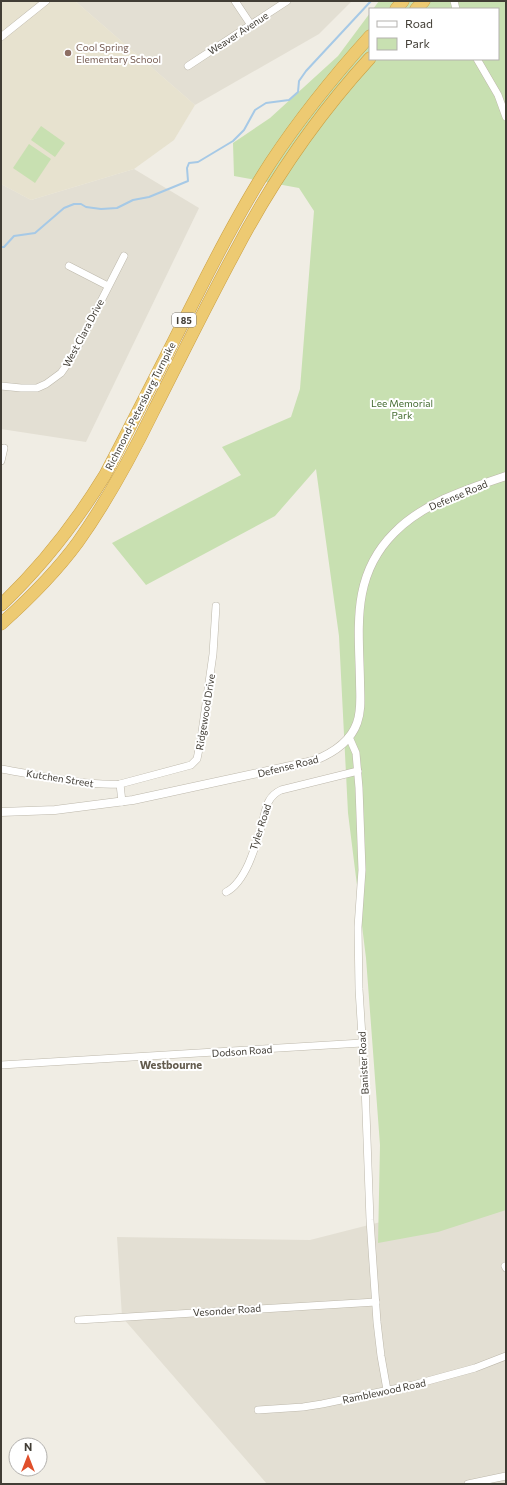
<svg xmlns="http://www.w3.org/2000/svg" width="507" height="1485" font-family="Commissioner,sans-serif">
	<style>
		.residential { fill: #e3dfd3 }
		.education { fill: #e7e2cf }
		.park { fill: #c8e0b1 }
		.lines { fill: none; stroke-linecap: round; stroke-linejoin: round }
		.stream { stroke: #a6c9e6; stroke-width: 2 }
		.minor-casing { stroke: #bdb8ab; stroke-width: 8 }
		.tertiary-casing { stroke: #bdb8ab; stroke-width: 9 }
		.motorway-casing { stroke: #caa044; stroke-width: 13 }
		.minor { stroke: #fff; stroke-width: 7 }
		.tertiary { stroke: #fff; stroke-width: 8 }
		.motorway { stroke: #edca72; stroke-width: 12 }
		.education-dot { fill: #8d6e63; stroke: #fff; stroke-width: 1.5 }
		.labels { text-anchor: middle; dominant-baseline: central; stroke-width: 4; stroke-linejoin: round; paint-order: stroke }
		.shield { fill: #fff; stroke: #7a7772; stroke-width: 1 }
		.shield-label { font-size: 9px; font-weight: bold; fill: #413d35 }
		.street-label { font-size: 10px; fill: #413d35; stroke: #fff }
		.education-label { font-size: 10px; fill: #785e54; stroke: #fff; text-anchor: start }
		.park-label { font-size: 10px; fill: #436b30; stroke: #fff }
		.neighbourhood-label { font-size: 11px; font-weight: bold; fill: #635b4d; stroke: #fff }
	</style>
	<rect width="100%" height="100%" fill="#f0ede4"/>
	<g class="residential">
		<polygon points="75,1 352,1 319,34 195,105"/>
		<polygon points="134,169 199,208 86,442 1,429 1,184 31,200"/>
		<polygon points="506,1190 506,1484 267,1484 122,1317 117,1237 310,1240"/>
	</g>
	<polygon class="education" points="1,1 75,1 195,105 174,140 134,169 31,200 1,184"/>
	<g class="park">
		<polygon points="379,1 506,1 506,1210 438,1232 378,1243 380,1145 366,958 348,813 339,636 316,469 275,516 146,585 112,543 241,475 222,447 291,417 300,389 314,211 299,188 234,176 233,143 270,118 338,56 370,13 370,59 498,59 498,9 373,9"/>
		<polygon points="41,126 65,143 55,157 31,140"/>
		<polygon points="29,144 51,159 35,183 13,168"/>
	</g>
	<g class="lines">
		<polyline class="stream" points="1,247 4,247 14,236 35,233 64,208 74,204 81,204 86,207 101,209 117,208 133,200 149,197 188,181 187,168 189,163 198,162 233,141 244,130 255,110 266,103 289,100 298,92 299,81 306,71 371,1"/>
		<defs>
			<g id="minor">
				<polyline points="235,1 251,25"/>
				<polyline points="454,1 456,9"/>
				<polyline points="1,37 46,1"/>
				<polyline points="477,59 498,95 506,117"/>
				<polyline points="188,66 287,1"/>
				<polyline points="69,266 108,286"/>
				<polyline points="1,386 21,388 37,388 46,384 61,373 73,356 124,256"/>
				<polyline points="1,461 4,448"/>
				<polyline points="349,737 356,753 359,788 362,870 358,927 359,989 365,1085 370,1220 377,1322 381,1356 387,1390"/>
				<path d="M1,769C38,775 83,786 120,784L191,765L197,759L201,739L213,654L216,606"/>
				<polyline points="120,784 122,802"/>
				<path d="M226,892C246,882 256,845 262,824C266,810 266,797 281,790L358,771"/>
				<polyline points="1,1065 362,1043"/>
				<polyline points="505,1266 506,1268"/>
				<polyline points="78,1320 376,1302"/>
				<polyline points="258,1410 303,1407 322,1404 413,1385 475,1368 506,1356"/>
				<polyline points="468,1484 506,1476"/>
			</g>
			<path id="tertiary" d="M1,812L55,810L133,800L313,761C331,754 350,743 357,723C362,710 360,695 360,681C359,627 351,576 394,533C423,503 467,489 506,476"/>
			<g id="motorway">
				<polyline points="396,9 403,1"/>
				<polyline points="416,9 424,1"/>
				<path d="M1,605C43,565 75,524 105,475C136,416 166,356 196,297C219,251 243,205 271,162C300,118 334,76 370,36"/>
				<path d="M1,624C29,599 56,572 78,542C107,501 131,457 153,412C180,359 206,306 234,254C271,183 316,117 370,58"/>
			</g>
		</defs>
		<use href="#minor" class="minor-casing"/>
		<use href="#tertiary" class="tertiary-casing"/>
		<use href="#motorway" class="motorway-casing"/>
		<use href="#minor" class="minor"/>
		<use href="#tertiary" class="tertiary"/>
		<use href="#motorway" class="motorway"/>
	</g>
	<circle class="education-dot" cx="68" cy="53" r="4"/>
	<g class="labels">
		<rect class="shield" x="172" y="313" width="24" height="14" rx="3"/>
		<g class="shield-label">
			<text x="184" y="320">I 85</text>
		</g>
		<g class="street-label">
			<text transform="translate(238 33) rotate(-33)">Weaver Avenue</text>
			<text transform="translate(83 333) rotate(-62)">West Clara Drive</text>
			<text transform="translate(140 406) rotate(-63)">Richmond-Petersburg Turnpike</text>
			<text transform="translate(458 495) rotate(-23)">Defense Road</text>
			<text transform="translate(205 712) rotate(-81)">Ridgewood Drive</text>
			<text transform="translate(288 766) rotate(-14)">Defense Road</text>
			<text transform="translate(60 778) rotate(9)">Kutchen Street</text>
			<text transform="translate(260 827) rotate(-72)">Tyler Road</text>
			<text transform="translate(242 1051) rotate(-4)">Dodson Road</text>
			<text transform="translate(363 1063) rotate(-93)">Banister Road</text>
			<text transform="translate(227 1310) rotate(-4)">Vesonder Road</text>
			<text transform="translate(384 1391) rotate(-12)">Ramblewood Road</text>
		</g>
		<g class="education-label">
			<text x="76" y="47">Cool Spring<tspan x="76" dy="12">Elementary School</tspan></text>
		</g>
		<g class="park-label">
			<text x="402" y="403">Lee Memorial<tspan x="402" dy="12">Park</tspan></text>
		</g>
		<g class="neighbourhood-label">
			<text x="171" y="1064">Westbourne</text>
		</g>
	</g>
	<rect width="507" height="1485" fill="none" stroke="#413d35" stroke-width="4"/>
	<rect x="369" y="8" width="130" height="52" fill="#ffffff" stroke="#b3b1ae"/>
	<rect x="377" y="21" width="20" height="6" fill="#ffffff" stroke="#b3b1ae"/>
	<text x="405" y="28" font-size="12" fill="#413d35">Road</text>
	<rect x="377" y="38" width="20" height="12" fill="#c8e0b1" stroke="#b3b1ae"/>
	<text x="405" y="48" font-size="12" fill="#413d35">Park</text>
	<g transform="translate(28 1457)"><circle r="19" fill="#ffffff" stroke="#b3b1ae"/>
	<path d="M0-3L7 15L0 10L-7 15Z" fill="#e04f2b"/>
	<text y="-6" font-size="11" font-weight="bold" text-anchor="middle" fill="#413d35">N</text>
	</g>
</svg>
